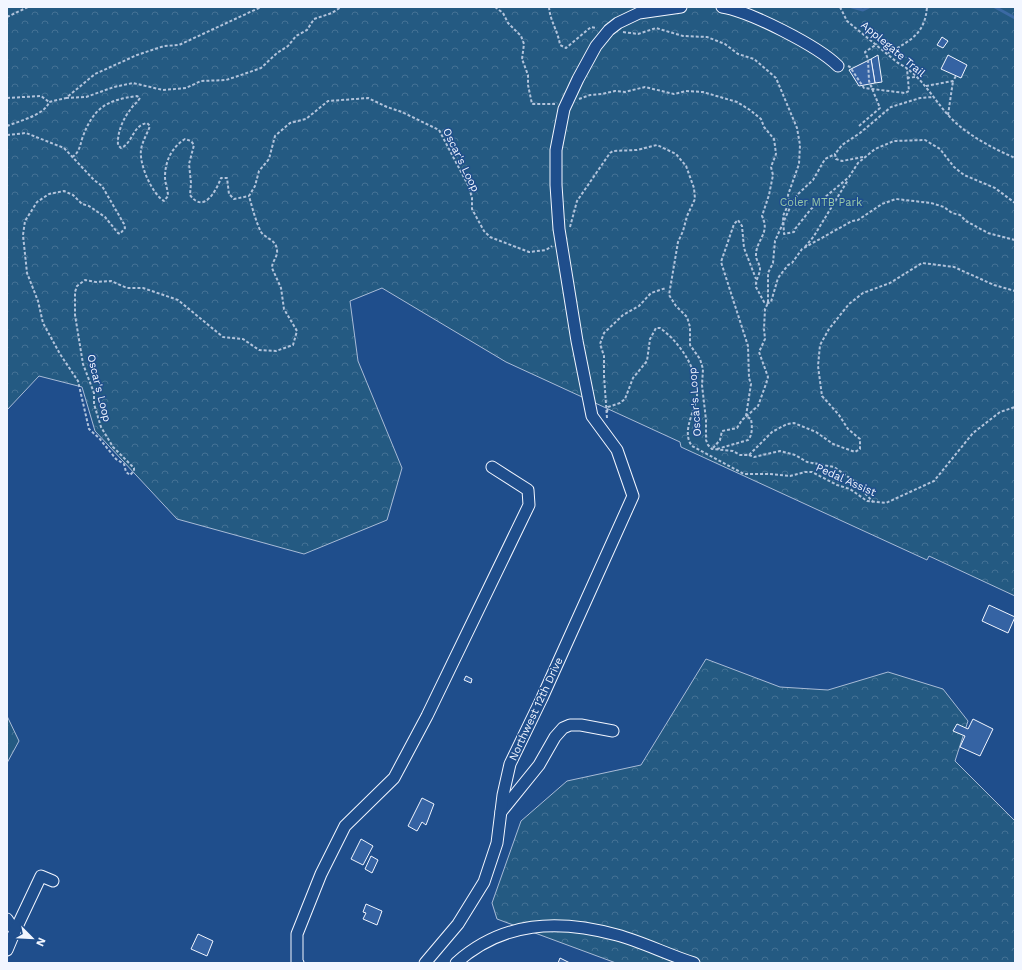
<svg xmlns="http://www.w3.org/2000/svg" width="1022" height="970" font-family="'Work Sans',sans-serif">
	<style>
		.forest { fill: url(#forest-crowns); stroke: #a8bbd7 }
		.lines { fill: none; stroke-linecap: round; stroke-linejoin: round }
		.stream { stroke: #3b69a3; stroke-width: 3 }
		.building { fill: #3563a3; stroke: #f2f6ff }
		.minor-casing { stroke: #f2f6ff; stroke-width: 13 }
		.path { stroke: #b3c4dc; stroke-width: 2; stroke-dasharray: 3 2; stroke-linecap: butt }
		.minor { stroke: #1f4e8c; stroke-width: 11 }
		.labels { text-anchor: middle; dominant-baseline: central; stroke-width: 3; stroke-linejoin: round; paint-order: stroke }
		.street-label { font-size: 11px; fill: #f2f6ff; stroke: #1f4e8c }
		.park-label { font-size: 11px; fill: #97c8a6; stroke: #1f4e8c }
	</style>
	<defs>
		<pattern id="forest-crowns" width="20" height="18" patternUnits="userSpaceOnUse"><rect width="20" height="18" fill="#245a82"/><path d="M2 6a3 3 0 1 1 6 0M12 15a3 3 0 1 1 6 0" fill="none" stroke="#447295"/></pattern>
	</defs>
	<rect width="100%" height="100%" fill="#1f4e8c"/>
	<g class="forest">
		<polygon points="7,7 1015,7 1015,596 929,556 927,560 681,447 680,442 506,362 382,288 350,301 358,361 402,468 387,520 304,554 177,519 95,431 82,387 39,376 7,410"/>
		<polygon points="706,659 780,687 828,690 888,672 943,689 968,721 955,761 1015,821 1015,963 616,963 497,919 492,903 521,821 567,781 641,765"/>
		<polygon points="7,716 19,741 7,763"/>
	</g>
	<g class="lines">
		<g class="stream">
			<polyline points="852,7 863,10 869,7"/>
			<polyline points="995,7 1015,18"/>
		</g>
	</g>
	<g class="building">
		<polygon points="942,37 948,41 943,48 937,45"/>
		<polygon points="878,55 882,82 875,83 871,59"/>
		<polygon points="948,55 967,65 961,78 941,69"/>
		<polygon points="871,59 875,83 859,86 849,70"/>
		<polygon points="989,605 1015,617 1008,633 982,621"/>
		<polygon points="466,676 472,679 471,683 464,680"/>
		<polygon points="973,719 993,729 980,756 960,747 965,736 953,731 957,724 968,729"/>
		<polygon points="422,798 434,804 426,825 422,822 417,831 408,826"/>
		<polygon points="361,839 373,846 363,865 351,859"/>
		<polygon points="371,856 378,860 372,873 365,869"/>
		<polygon points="366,904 382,911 377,925 363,919 366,913 363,912"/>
		<polygon points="198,934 213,941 207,956 191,949"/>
		<polygon points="560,958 570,963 558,963"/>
	</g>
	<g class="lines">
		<defs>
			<g id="minor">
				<path d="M722,7C749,11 818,46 838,66"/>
				<polyline points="501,812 539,765 555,737 563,728 570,725 581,725 613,731"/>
				<polyline points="7,919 15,931 7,950"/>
				<polyline points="15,931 41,876 53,881"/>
				<polyline points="298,963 297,962 297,934 321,874 345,826 394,778 427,716 529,505 528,490 492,467"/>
				<polyline points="425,963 458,924 484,882 497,843 503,795 510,764 542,698 633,496 617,450 592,416 577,341 559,229 556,185 556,150 564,109 578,79 596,46 609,30 618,23 639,13 681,7"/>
				<path d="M456,963C503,921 558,919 617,935C643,942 668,955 694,963"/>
			</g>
		</defs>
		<use href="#minor" class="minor-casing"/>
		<g class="path">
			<polyline points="495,7 503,13 508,23 521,36 524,44 522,59 528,75 528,85 532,104 555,104"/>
			<path d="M549,7C550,21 558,31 560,45L566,48L591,27L597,28"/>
			<path d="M840,7L847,21L898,63C920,74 932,97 948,115C965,134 992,148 1015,158"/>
			<polyline points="7,17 28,7"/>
			<polyline points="623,32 638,34 656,28 683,36 707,37 725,44 738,54 754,59 776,78 797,128 800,145 799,164 788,195 789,203 783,216 784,234 794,232 795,229 811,209 849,177 858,163 875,149 894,141 925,140 940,149 954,167 964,175 995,188 1015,203"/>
			<path d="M888,53C910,41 925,34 927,7"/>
			<polyline points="848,66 850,67 864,88 905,93 909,91 907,69"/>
			<polyline points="907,78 915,77"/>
			<polyline points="926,86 953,81 956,76"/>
			<polyline points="7,98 41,96 49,102"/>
			<polyline points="66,98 86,97 114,87 133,83 163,90 186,88 201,81 226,80 244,74 261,68 277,53 288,46 296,36 307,30 314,19 332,13 341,7"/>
			<path d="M579,99L590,95L602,94L615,91L625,92L645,87L674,94L686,91L703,92L737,102L750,110L761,119L764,127L774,139L775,146L776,154L771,167L773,175L769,195L762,216C771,234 755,240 756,257C757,261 760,265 760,269C760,275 755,280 756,287L764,302L768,303L771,302L778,278L788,265L792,263L802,249L852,221L858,220L882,204L896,199L931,203L944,207L952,213L960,215L966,221L988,233L1015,240"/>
			<polyline points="948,115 953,81"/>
			<path d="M7,126C19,121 45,115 49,102L66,98L95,74L137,55L164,46L179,45L261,7"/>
			<polyline points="859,126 880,108 869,81 868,59 865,52 877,44"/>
			<path d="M7,135L26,133L64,148L94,180L102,186L124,224L125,228L120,234L118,233L105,217L89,206L82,204L73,195L64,191L49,194L37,202L25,221L23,235L27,273L38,301L43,323L60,354L78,381L89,429L99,438L116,459L124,464L126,472L130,475L134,471V468L113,447L101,427L94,404V393L83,364L75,315V292L77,286L85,280L96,282L111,281L127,288H143L178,300L223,337L243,339L259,350L276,351L293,345L297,331L284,309L281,288L272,268C272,261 278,257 277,250C276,239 266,239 261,232C256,222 252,207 249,196L255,186L259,171L269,159L275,136L290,123L306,119L328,101L368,98L387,107L402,112L439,130L469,187L472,198V209L484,231L490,237L529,252L546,250L552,246"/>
			<path d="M72,157C79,153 80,146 82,139C93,108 106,100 137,96L140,98C137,103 133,105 130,110C123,119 117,133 118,145L121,148C133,143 132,126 147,123L150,126C147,134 142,142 141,150C139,164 152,194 164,201L168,196C168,190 165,183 165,177C165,161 172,147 185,139L191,141L194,145L189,164L191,183L190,195C204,214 216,191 221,178H227L229,194L234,199L249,196"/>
			<polyline points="863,157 842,161 836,159 835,154 842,145 860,133 891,107 920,98 933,97"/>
			<polyline points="570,227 577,201 610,153 613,151 637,150 657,145 676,154 686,166 694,188 695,199 687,216 683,231 678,242 669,295 676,306 687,317 690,327 690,345 700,359 703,369 702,385 706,420 706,440 708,445 712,449 733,451 740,455 749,455 772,432 787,424 794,423 816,432 833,444 855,452 860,449 860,439 848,429 839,415 822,396 818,366 820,345 829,329 849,304 863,293 890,283 922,263 954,267 994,285 1015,291"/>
			<polyline points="805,247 814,236 848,180"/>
			<path d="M607,412L608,407L620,403L625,399L633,378L647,361L650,339L656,328H660C680,342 699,371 697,396C695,411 681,432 692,446L744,474H770L790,476L805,472H812L837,485L850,489L867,501L886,503L934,481L973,433L1000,412L1015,407"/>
			<polyline points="607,418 604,376 604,356 600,344 604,333 623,315 639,306 651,293 666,288"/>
			<polyline points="713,448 720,440 722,431 737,428 742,420 758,406 766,384 768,377 759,352 765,339 764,329 765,309 768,303 768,273 773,263 775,241 792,203 798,194 813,180 825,159 835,154"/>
			<path d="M717,449L748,440C753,435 752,425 751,419L746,416L751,384L749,378L748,346L721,262L734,224L738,220L742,226L744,248L756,279"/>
			<polyline points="749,455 754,457 780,451 795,455 807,462 834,467 854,481 873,502"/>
		</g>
		<use href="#minor" class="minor"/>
	</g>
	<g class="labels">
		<g class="street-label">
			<text transform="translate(893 49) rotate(40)">Applegate Trail</text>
			<text transform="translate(461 160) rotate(64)">Oscar's Loop</text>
			<text transform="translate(99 388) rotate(76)">Oscar's Loop</text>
			<text transform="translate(695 402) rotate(-94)">Oscar's Loop</text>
			<text transform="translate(846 480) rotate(24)">Pedal Assist</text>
			<text transform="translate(536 709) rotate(-65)">Northwest 12th Drive</text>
		</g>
		<g class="park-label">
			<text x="821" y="202">Coler MTB Park</text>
		</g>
	</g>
	<rect width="1022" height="970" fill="none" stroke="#f2f6ff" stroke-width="16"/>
	<g transform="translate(32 938) rotate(114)" stroke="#1f4e8c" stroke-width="3" paint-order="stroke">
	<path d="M0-3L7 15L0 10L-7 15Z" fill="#f2f6ff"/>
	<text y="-6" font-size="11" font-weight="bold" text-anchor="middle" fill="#f2f6ff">N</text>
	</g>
</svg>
